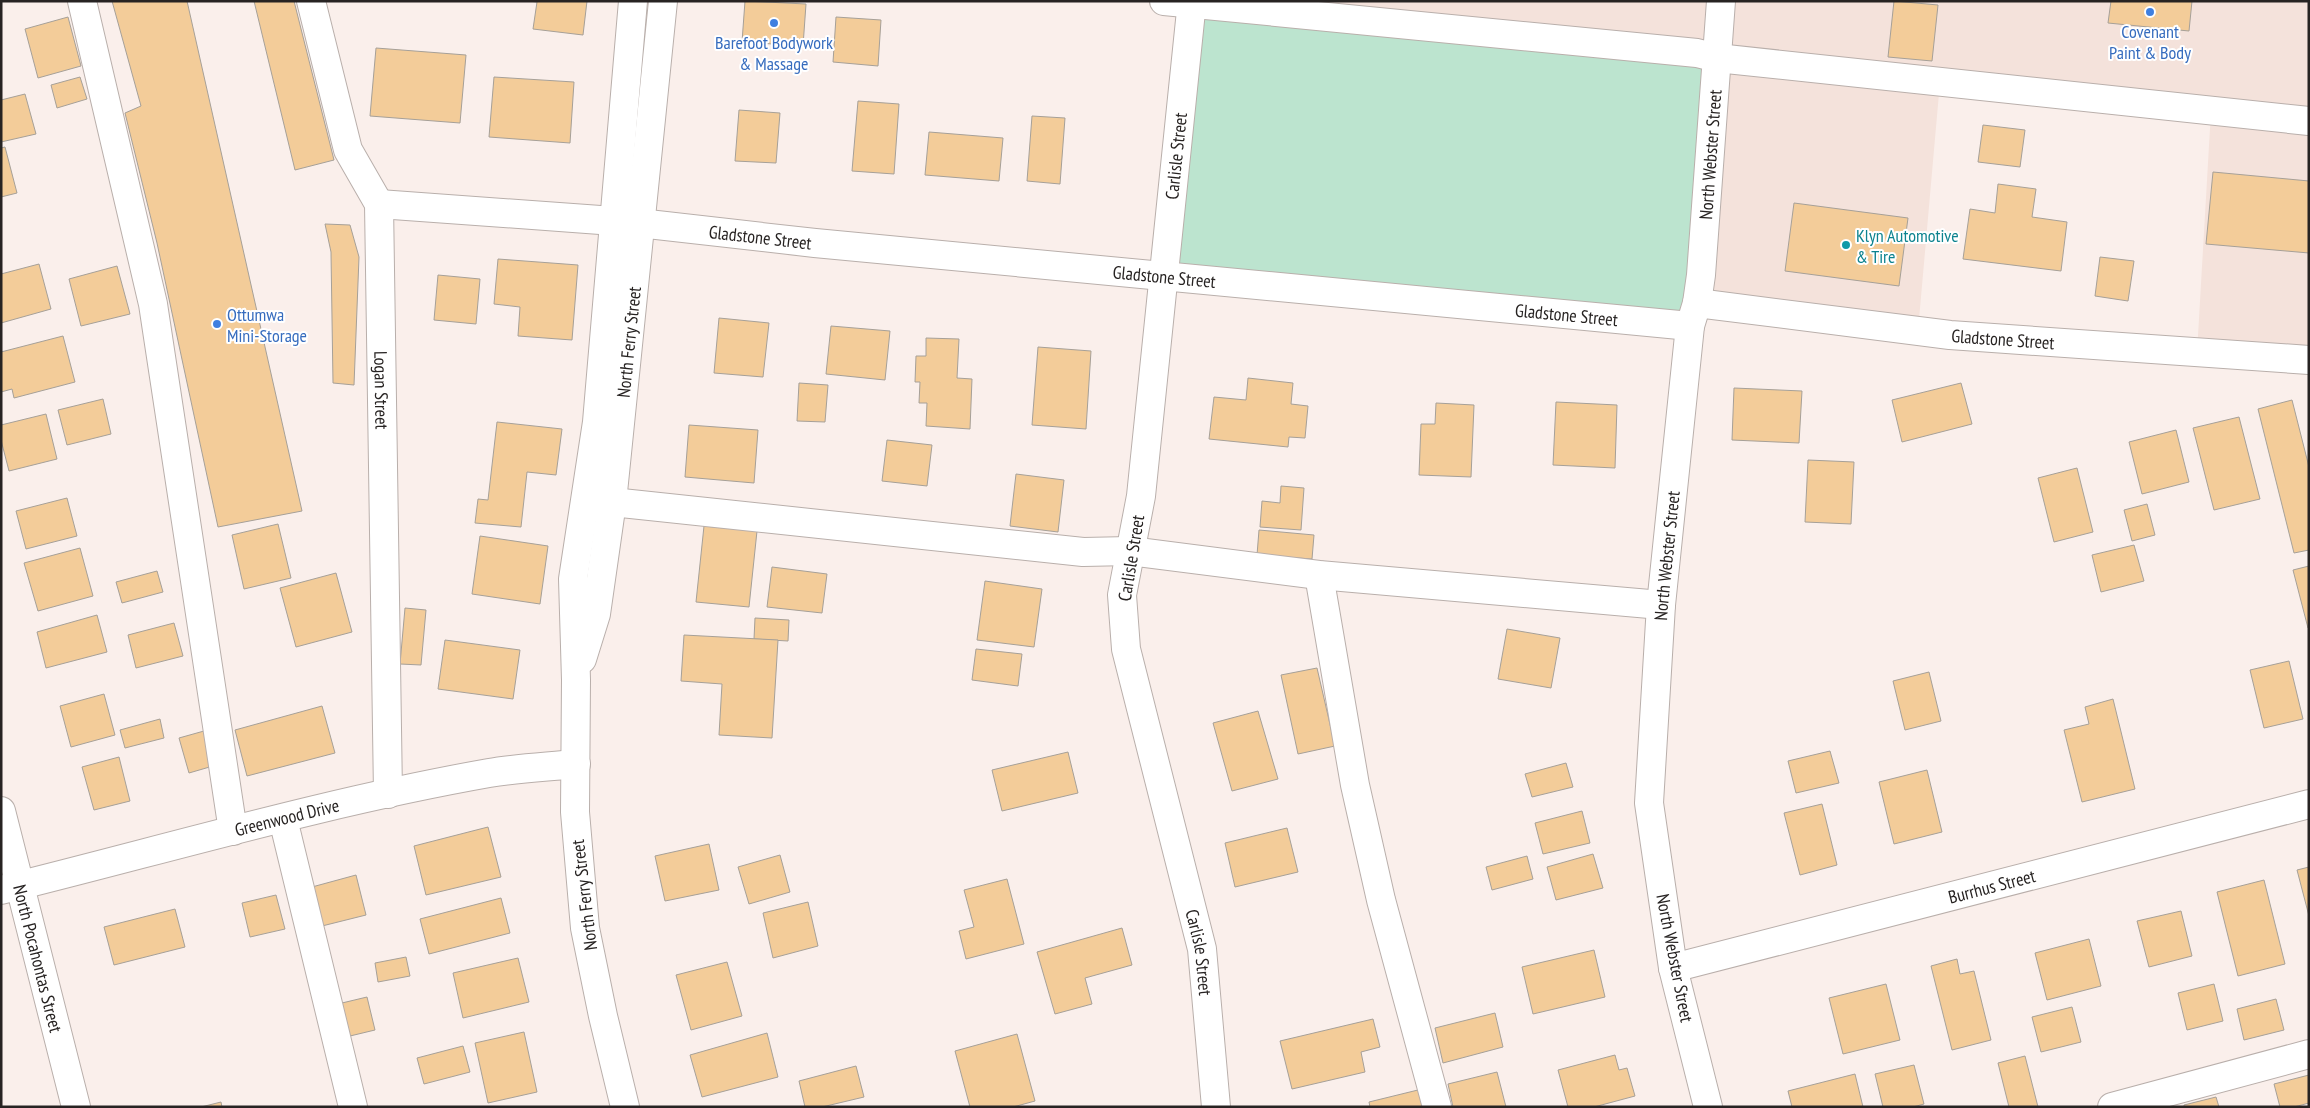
<svg xmlns="http://www.w3.org/2000/svg" width="2310" height="1108" font-family="'PT Sans Narrow',sans-serif">
	<style>
		.built { fill: #f4e2db }
		.green { fill: #bce4cf }
		.building { fill: #f3cc99; stroke: #a6a098 }
		.lines { fill: none; stroke-linecap: round; stroke-linejoin: round }
		.minor-casing { stroke: #b9afab; stroke-width: 30 }
		.minor { stroke: #fff; stroke-width: 28 }
		.shop-dot { fill: #3f7fe0; stroke: #fff; stroke-width: 2 }
		.culture-dot { fill: #0f9aa8; stroke: #fff; stroke-width: 2 }
		.labels { text-anchor: middle; dominant-baseline: central; stroke-width: 4; stroke-linejoin: round; paint-order: stroke }
		.shop-label { font-size: 18px; fill: #366cbe; stroke: #fff }
		.street-label { font-size: 18px; fill: #272322; stroke: #fff }
		.culture-label { font-size: 18px; fill: #0d838f; stroke: #fff; text-anchor: start }
	</style>
	<rect width="100%" height="100%" fill="#faefeb"/>
	<polygon class="built" points="1164,1 2309,1 2309,360 2197,353 2211,111 1940,82 1918,331 1697,303"/>
	<polygon class="green" points="1192,5 1717,58 1690,326 1164,276"/>
	<g class="building">
		<polygon points="112,1 187,1 302,511 218,527 157,243 125,113 141,106"/>
		<polygon points="254,1 294,1 334,160 295,170"/>
		<polygon points="529,1 587,1 583,35 533,29 537,2"/>
		<polygon points="745,1 806,4 803,46 742,42"/>
		<polygon points="1894,1 1938,5 1932,61 1888,57"/>
		<polygon points="2111,1 2192,1 2189,31 2108,23"/>
		<polygon points="68,17 81,66 38,78 25,29"/>
		<polygon points="836,17 881,20 878,66 833,62"/>
		<polygon points="376,48 466,55 460,123 370,116"/>
		<polygon points="80,77 87,99 57,108 51,85"/>
		<polygon points="494,77 574,82 570,143 489,137"/>
		<polygon points="25,94 36,134 1,142 1,100"/>
		<polygon points="858,101 899,104 894,174 852,171"/>
		<polygon points="739,110 780,113 776,163 735,161"/>
		<polygon points="1032,116 1065,118 1060,184 1027,181"/>
		<polygon points="1983,125 2025,130 2020,167 1978,162"/>
		<polygon points="929,132 1003,138 999,181 925,175"/>
		<polygon points="5,147 17,193 1,197 1,148"/>
		<polygon points="2213,172 2309,181 2309,253 2206,244"/>
		<polygon points="1998,184 2036,189 2032,217 2067,222 2061,271 1963,259 1970,209 1995,213"/>
		<polygon points="1794,203 1908,218 1899,286 1785,271"/>
		<polygon points="325,224 350,225 359,257 354,385 333,383 331,252"/>
		<polygon points="2100,257 2134,261 2128,301 2095,296"/>
		<polygon points="498,259 578,265 572,340 518,336 520,307 494,304"/>
		<polygon points="39,264 51,309 1,323 1,274"/>
		<polygon points="117,266 130,314 81,326 69,279"/>
		<polygon points="438,275 480,279 476,324 434,320"/>
		<polygon points="719,318 769,323 763,377 714,373"/>
		<polygon points="831,326 890,331 885,380 826,374"/>
		<polygon points="63,336 75,382 14,398 12,389 1,392 1,352"/>
		<polygon points="926,338 959,339 957,378 972,379 970,429 926,426 927,403 919,403 920,382 915,382 916,356 926,356"/>
		<polygon points="1038,347 1091,351 1086,429 1032,425"/>
		<polygon points="1248,378 1293,383 1291,404 1308,406 1305,438 1289,437 1288,447 1209,439 1214,397 1246,400"/>
		<polygon points="799,383 828,385 825,422 797,421"/>
		<polygon points="1961,383 1972,424 1902,442 1892,400"/>
		<polygon points="1734,388 1802,391 1799,443 1732,440"/>
		<polygon points="103,399 111,434 67,445 58,410"/>
		<polygon points="2292,400 2309,467 2309,550 2294,553 2258,409"/>
		<polygon points="1556,402 1617,405 1615,468 1553,465"/>
		<polygon points="1436,403 1474,405 1471,477 1419,475 1421,424 1435,424"/>
		<polygon points="46,414 57,459 9,471 1,440 1,425"/>
		<polygon points="2239,417 2260,499 2214,510 2193,428"/>
		<polygon points="497,422 562,429 556,475 527,472 521,527 475,523 478,499 488,500"/>
		<polygon points="689,425 758,430 754,483 685,477"/>
		<polygon points="2176,430 2189,482 2142,494 2129,442"/>
		<polygon points="887,440 932,445 927,486 882,481"/>
		<polygon points="1808,460 1854,462 1851,524 1805,522"/>
		<polygon points="2077,468 2093,532 2054,542 2038,478"/>
		<polygon points="1016,474 1064,480 1058,532 1010,526"/>
		<polygon points="1281,486 1304,488 1301,530 1260,527 1262,501 1280,503"/>
		<polygon points="67,498 77,536 26,549 16,511"/>
		<polygon points="2147,504 2155,535 2132,541 2124,510"/>
		<polygon points="278,524 291,578 244,589 232,535"/>
		<polygon points="704,526 757,531 749,607 696,602"/>
		<polygon points="1259,530 1314,535 1312,559 1257,555"/>
		<polygon points="480,536 548,546 540,604 472,594"/>
		<polygon points="2134,545 2144,581 2101,592 2092,555"/>
		<polygon points="80,548 93,596 38,611 24,563"/>
		<polygon points="2309,566 2309,627 2308,628 2293,570"/>
		<polygon points="772,567 827,574 822,613 767,607"/>
		<polygon points="157,571 163,592 122,603 116,582"/>
		<polygon points="336,573 352,632 296,647 280,588"/>
		<polygon points="985,581 1042,589 1034,647 977,640"/>
		<polygon points="405,608 426,610 421,665 400,664"/>
		<polygon points="97,615 107,652 46,668 37,632"/>
		<polygon points="755,618 789,620 788,641 754,639"/>
		<polygon points="174,623 183,656 136,668 128,635"/>
		<polygon points="1507,629 1560,638 1551,688 1498,679"/>
		<polygon points="684,635 778,640 772,738 719,735 722,684 681,681"/>
		<polygon points="445,640 520,650 513,699 438,689"/>
		<polygon points="976,649 1022,654 1018,686 972,680"/>
		<polygon points="2289,661 2303,719 2264,728 2250,670"/>
		<polygon points="1317,668 1335,746 1298,754 1281,675"/>
		<polygon points="1929,672 1941,721 1905,730 1893,681"/>
		<polygon points="104,694 115,735 71,747 60,706"/>
		<polygon points="2113,699 2135,789 2082,802 2064,730 2089,724 2085,707"/>
		<polygon points="322,706 335,753 247,776 235,730"/>
		<polygon points="1258,711 1278,779 1232,791 1213,723"/>
		<polygon points="160,719 164,738 125,748 120,730"/>
		<polygon points="204,731 213,766 189,773 179,738"/>
		<polygon points="1830,751 1839,783 1796,793 1788,761"/>
		<polygon points="1068,752 1078,793 1002,811 992,770"/>
		<polygon points="119,757 130,801 94,810 82,767"/>
		<polygon points="1566,763 1573,787 1532,797 1525,774"/>
		<polygon points="1927,770 1942,832 1894,844 1879,782"/>
		<polygon points="1822,804 1837,865 1800,875 1784,813"/>
		<polygon points="1582,811 1590,843 1543,854 1535,823"/>
		<polygon points="488,827 501,877 426,895 414,846"/>
		<polygon points="1287,828 1298,872 1235,887 1225,843"/>
		<polygon points="709,844 719,890 665,901 655,856"/>
		<polygon points="1593,854 1603,888 1556,900 1547,867"/>
		<polygon points="780,855 790,892 749,904 738,867"/>
		<polygon points="1527,856 1533,879 1492,890 1486,867"/>
		<polygon points="2309,867 2309,916 2297,870"/>
		<polygon points="356,875 366,915 322,926 312,887"/>
		<polygon points="1007,879 1024,944 966,959 959,931 974,927 964,890"/>
		<polygon points="2264,880 2285,964 2238,976 2217,892"/>
		<polygon points="276,895 285,929 250,937 242,903"/>
		<polygon points="501,898 510,933 429,954 420,919"/>
		<polygon points="808,902 818,946 773,958 763,913"/>
		<polygon points="175,909 185,947 114,965 104,927"/>
		<polygon points="2181,911 2192,956 2149,967 2137,921"/>
		<polygon points="1122,928 1132,965 1085,978 1092,1004 1055,1014 1037,952"/>
		<polygon points="2089,939 2101,986 2047,1000 2035,953"/>
		<polygon points="1594,950 1605,997 1533,1014 1522,967"/>
		<polygon points="406,957 410,976 378,982 375,963"/>
		<polygon points="518,958 529,1002 463,1018 453,973"/>
		<polygon points="1957,959 1960,974 1974,971 1991,1040 1952,1050 1931,966"/>
		<polygon points="727,962 742,1016 691,1030 676,975"/>
		<polygon points="1886,984 1900,1040 1843,1054 1829,998"/>
		<polygon points="2214,984 2223,1021 2187,1030 2178,993"/>
		<polygon points="367,997 375,1030 350,1036 342,1003"/>
		<polygon points="2276,999 2284,1030 2244,1040 2237,1009"/>
		<polygon points="2072,1007 2081,1042 2041,1052 2032,1017"/>
		<polygon points="1495,1013 1503,1047 1443,1063 1435,1028"/>
		<polygon points="1373,1019 1380,1047 1361,1052 1365,1072 1292,1089 1280,1041"/>
		<polygon points="524,1032 537,1092 488,1103 475,1043"/>
		<polygon points="767,1033 778,1077 702,1097 690,1055"/>
		<polygon points="1017,1034 1035,1101 1013,1107 970,1107 955,1051"/>
		<polygon points="463,1046 470,1072 424,1084 417,1058"/>
		<polygon points="1615,1055 1619,1070 1627,1068 1635,1096 1594,1107 1568,1107 1558,1070"/>
		<polygon points="2025,1056 2038,1107 2009,1107 1998,1063"/>
		<polygon points="1914,1065 1924,1104 1913,1107 1883,1107 1875,1074"/>
		<polygon points="856,1066 864,1097 822,1107 805,1107 799,1081"/>
		<polygon points="1497,1072 1506,1107 1453,1107 1448,1084"/>
		<polygon points="1855,1074 1863,1107 1792,1107 1788,1091"/>
		<polygon points="2309,1075 2309,1103 2294,1107 2280,1107 2274,1084"/>
		<polygon points="1422,1089 1427,1107 1370,1107 1369,1102"/>
		<polygon points="2216,1097 2219,1107 2184,1107 2184,1105"/>
		<polygon points="221,1102 222,1107 201,1107"/>
	</g>
	<g class="lines">
		<defs>
			<g id="minor">
				<polyline points="82,1 153,304 233,831"/>
				<path id="s1" d="M311,1L348,150L379,204L388,794"/>
				<polyline points="1164,1 1697,53 1717,58 2309,121"/>
				<path id="s2" d="M1192,1L1141,496L1122,595L1126,649L1202,949L1216,1107"/>
				<polyline points="379,204 614,221"/>
				<path id="s3" d="M639,223L815,243L1690,326"/>
				<path id="s4" d="M1697,303L1950,335L2309,360"/>
				<polyline points="612,502 1083,552 1130,551 1319,575 1661,605"/>
				<polyline points="1319,575 1355,785 1381,900 1437,1107"/>
				<path id="s5" d="M582,659L596,614L612,502L663,1"/>
				<path id="s6" d="M1,811L76,1107"/>
				<polyline points="283,819 353,1107"/>
				<path id="s7" d="M1,890C163,850 325,802 489,773C518,768 547,767 576,764"/>
				<path id="s8" d="M1673,968L2309,804"/>
				<polyline points="625,1107 603,1016 585,928 575,812 576,680 573,579 597,422 633,1"/>
				<path id="s9" d="M1708,1107L1673,968L1649,803L1661,605L1690,326L1697,303L1701,275L1721,1"/>
				<polyline points="2112,1107 2309,1054"/>
			</g>
		</defs>
		<use href="#minor" class="minor-casing"/>
		<use href="#minor" class="minor"/>
	</g>
	<g class="shop-dot">
		<circle cx="2150" cy="12" r="5"/>
		<circle cx="774" cy="23" r="5"/>
		<circle cx="217" cy="324" r="5"/>
	</g>
	<circle class="culture-dot" cx="1846" cy="245" r="5"/>
	<g class="labels">
		<g class="shop-label">
			<text x="2150" y="31">Covenant<tspan x="2150" dy="21">Paint &amp; Body</tspan></text>
			<text x="774" y="42">Barefoot Bodywork<tspan x="774" dy="21">&amp; Massage</tspan></text>
			<text x="227" y="314" text-anchor="start">Ottumwa<tspan x="227" dy="21">Mini-Storage</tspan></text>
		</g>
		<g class="street-label">
			<text stroke="none"><textPath href="#s9" startOffset="962">North Webster Street</textPath></text>
			<text transform="translate(1176 156) rotate(-84)">Carlisle Street</text>
			<text stroke="none"><textPath href="#s3" startOffset="122">Gladstone Street</textPath></text>
			<text stroke="none"><textPath href="#s3" startOffset="528">Gladstone Street</textPath></text>
			<text stroke="none"><textPath href="#s3" startOffset="932">Gladstone Street</textPath></text>
			<text stroke="none"><textPath href="#s4" startOffset="308">Gladstone Street</textPath></text>
			<text stroke="none"><textPath href="#s5" startOffset="321">North Ferry Street</textPath></text>
			<text stroke="none"><textPath href="#s1" startOffset="402">Logan Street</textPath></text>
			<text stroke="none"><textPath href="#s9" startOffset="558">North Webster Street</textPath></text>
			<text transform="translate(1131 558) rotate(-81)">Carlisle Street</text>
			<text stroke="none"><textPath href="#s7" startOffset="295">Greenwood Drive</textPath></text>
			<text stroke="none"><textPath href="#s8" startOffset="329">Burrhus Street</textPath></text>
			<text transform="translate(584 895) rotate(-97)">North Ferry Street</text>
			<text stroke="none"><textPath href="#s2" startOffset="965">Carlisle Street</textPath></text>
			<text transform="translate(1675 958) rotate(79)">North Webster Street</text>
			<text stroke="none"><textPath href="#s6" startOffset="152">North Pocahontas Street</textPath></text>
		</g>
		<g class="culture-label">
			<text x="1856" y="235">Klyn Automotive<tspan x="1856" dy="21">&amp; Tire</tspan></text>
		</g>
	</g>
	<rect width="2310" height="1108" fill="none" stroke="#272322" stroke-width="5"/>
</svg>
